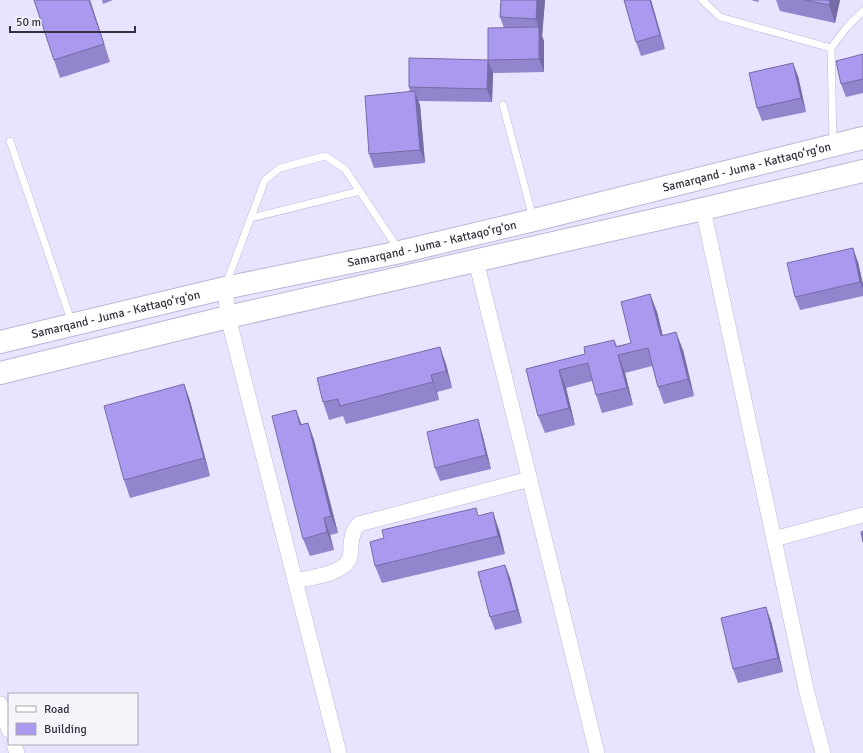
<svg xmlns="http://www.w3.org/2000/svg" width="863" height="753" font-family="Signika,sans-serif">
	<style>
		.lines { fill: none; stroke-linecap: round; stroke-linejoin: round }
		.lane-casing { stroke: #bbb6d7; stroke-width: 8 }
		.street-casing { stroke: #bbb6d7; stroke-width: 16 }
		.primary-casing { stroke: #bbb6d7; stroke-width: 24 }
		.lane { stroke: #fff; stroke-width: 7 }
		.street { stroke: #fff; stroke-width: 15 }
		.primary { stroke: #fff; stroke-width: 22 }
		.wall { fill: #9284cd }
		.shaded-wall { fill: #776ba7 }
		.building { fill: #a9e; stroke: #776ba7 }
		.labels { text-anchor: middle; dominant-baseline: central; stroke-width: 3.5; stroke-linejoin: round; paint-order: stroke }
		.street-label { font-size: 12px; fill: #34323f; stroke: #f5f4fb }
	</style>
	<rect width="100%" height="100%" fill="#e8e4ff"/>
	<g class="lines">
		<defs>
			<g id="lane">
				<polyline points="702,0 720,17 831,48"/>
				<polyline points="503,105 533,218"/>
				<polyline points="10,141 72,323"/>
				<polyline points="833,142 831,48 847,27 863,11"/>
				<polyline points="251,218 360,191"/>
				<polyline points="226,284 265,180 280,168 325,156 345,169 399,250"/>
			</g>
			<g id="street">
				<polyline points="703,209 807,693 823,753"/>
				<polyline points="476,261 597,753"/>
				<polyline points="225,288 228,317 339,753"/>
				<polyline points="774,539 863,515"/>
				<path d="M295,581C311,577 340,575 349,560C351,556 351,549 351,544C352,537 353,529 359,524L530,479"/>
				<polyline points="0,704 9,730"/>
				<polyline points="14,744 17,753"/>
			</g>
			<g id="primary">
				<path id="s1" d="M0,342L225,288L400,252L534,220L863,138"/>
				<polyline points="0,373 228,317 703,209 863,171"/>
			</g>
		</defs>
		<use href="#lane" class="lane-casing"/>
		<use href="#street" class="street-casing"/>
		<use href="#primary" class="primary-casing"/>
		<use href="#lane" class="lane"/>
		<use href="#street" class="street"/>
		<use href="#primary" class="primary"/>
	</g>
	<g class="wall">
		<polygon points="90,0 110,62 60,78 54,60"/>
		<polygon points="102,0 113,0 103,4"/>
		<polygon points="501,0 545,0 542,37 544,41 544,72 493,73 492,102 418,101 420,105 425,163 374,168 369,154 410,92 409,87 488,60 504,28 500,17"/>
		<polygon points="624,0 651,0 665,49 641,56 636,42"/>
		<polygon points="751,0 759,0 758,2"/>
		<polygon points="776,0 840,0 835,23 780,11"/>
		<polygon points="863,54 863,93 846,97 841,84"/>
		<polygon points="798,76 806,112 762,121 757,108"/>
		<polygon points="858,262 863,285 863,296 800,310 795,297"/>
		<polygon points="650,294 657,312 663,336 683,350 694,396 664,404 658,387 652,366 625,373 633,405 602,413 596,395 592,381 566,388 575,425 545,433 538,416 526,369 585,354 614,340 617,346 631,343"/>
		<polygon points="446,364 452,388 437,392 439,400 346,424 343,416 329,420 323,402"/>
		<polygon points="184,384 190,401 210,476 130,498 124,480"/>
		<polygon points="308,423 314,440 338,533 330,535 334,550 310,556 303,539 302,424"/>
		<polygon points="482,433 491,469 440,481 435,468"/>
		<polygon points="479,516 499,530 505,554 382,583 375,566 384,538"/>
		<polygon points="505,565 510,578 522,623 495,630 490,617"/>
		<polygon points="771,621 783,672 738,683 733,669"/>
	</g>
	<g class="shaded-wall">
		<polygon points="89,0 90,0 110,62 104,44"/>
		<polygon points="537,0 545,0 542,37 536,19"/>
		<polygon points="650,0 651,0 665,49 660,35"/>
		<polygon points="830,0 840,0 835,23 829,5"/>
		<polygon points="539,27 544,41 544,72 539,59"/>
		<polygon points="488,60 493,73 492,102 487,89"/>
		<polygon points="793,63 798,76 806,112 801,98"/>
		<polygon points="415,91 420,105 425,163 420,150"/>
		<polygon points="853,248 858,262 863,285 863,289 860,282"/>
		<polygon points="650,294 657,312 667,354 661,336"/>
		<polygon points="676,332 683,350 694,396 688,379"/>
		<polygon points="440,347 446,364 452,388 446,371"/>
		<polygon points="618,355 625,373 633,405 627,388"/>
		<polygon points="559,370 566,388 575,425 569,408"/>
		<polygon points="431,375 437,392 439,400 433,382"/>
		<polygon points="184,384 190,401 210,476 204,458"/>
		<polygon points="296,410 303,428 300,425"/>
		<polygon points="478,419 482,433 491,469 486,455"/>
		<polygon points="308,423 314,440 338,533 331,516"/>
		<polygon points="493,512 499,530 505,554 498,536"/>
		<polygon points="324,518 330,535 334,550 327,532"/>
		<polygon points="505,565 510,578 522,623 517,610"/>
		<polygon points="766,607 771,621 783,672 778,658"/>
	</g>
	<g class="building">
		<polygon points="34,0 89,0 104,44 54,60"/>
		<polygon points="501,0 537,0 536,19 500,17"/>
		<polygon points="624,0 650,0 660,35 636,42"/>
		<polygon points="804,0 830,0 829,5"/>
		<polygon points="539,27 539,59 488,60 487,89 409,87 409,58 488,60 488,28"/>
		<polygon points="863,54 863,79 841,84 836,61"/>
		<polygon points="793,63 801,98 757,108 749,73"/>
		<polygon points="415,91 420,150 369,154 365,96"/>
		<polygon points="853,248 860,282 795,297 787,263"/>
		<polygon points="650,294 661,336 676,332 688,379 658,387 648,348 618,355 627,388 596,395 588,363 559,370 569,408 538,416 526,369 585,354 584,347 614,340 616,347 631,343 621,302"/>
		<polygon points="440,347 446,371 431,375 433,382 340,406 338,399 323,402 317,378"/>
		<polygon points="184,384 204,458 124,480 104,406"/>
		<polygon points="296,410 300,425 308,423 331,516 324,518 327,532 303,539 272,416"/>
		<polygon points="478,419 486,455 435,468 427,432"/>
		<polygon points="476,508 478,516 493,512 498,536 375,566 370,542 384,538 382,530"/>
		<polygon points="863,531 863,542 861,532"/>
		<polygon points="505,565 517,610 490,617 478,572"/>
		<polygon points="766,607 778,658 733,669 721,618"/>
	</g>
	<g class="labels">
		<g class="street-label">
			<text stroke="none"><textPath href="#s1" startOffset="767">Samarqand - Juma - Kattaqo‘rg‘on</textPath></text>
			<text stroke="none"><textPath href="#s1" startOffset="443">Samarqand - Juma - Kattaqo‘rg‘on</textPath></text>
			<text stroke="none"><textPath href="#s1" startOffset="119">Samarqand - Juma - Kattaqo‘rg‘on</textPath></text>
		</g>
	</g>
	<rect x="8" y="693" width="130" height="52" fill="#f5f4fb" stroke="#a8a6b0"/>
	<rect x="16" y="706" width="20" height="6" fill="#ffffff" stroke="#a8a6b0"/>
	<text x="44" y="713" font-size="12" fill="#34323f">Road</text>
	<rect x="16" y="723" width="20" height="12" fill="#aa99ee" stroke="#a8a6b0"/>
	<text x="44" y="733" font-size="12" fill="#34323f">Building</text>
	<path d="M10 26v6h125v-6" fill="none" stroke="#34323f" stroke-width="2"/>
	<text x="16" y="26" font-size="12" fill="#34323f" stroke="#f5f4fb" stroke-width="3" paint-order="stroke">50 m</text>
</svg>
